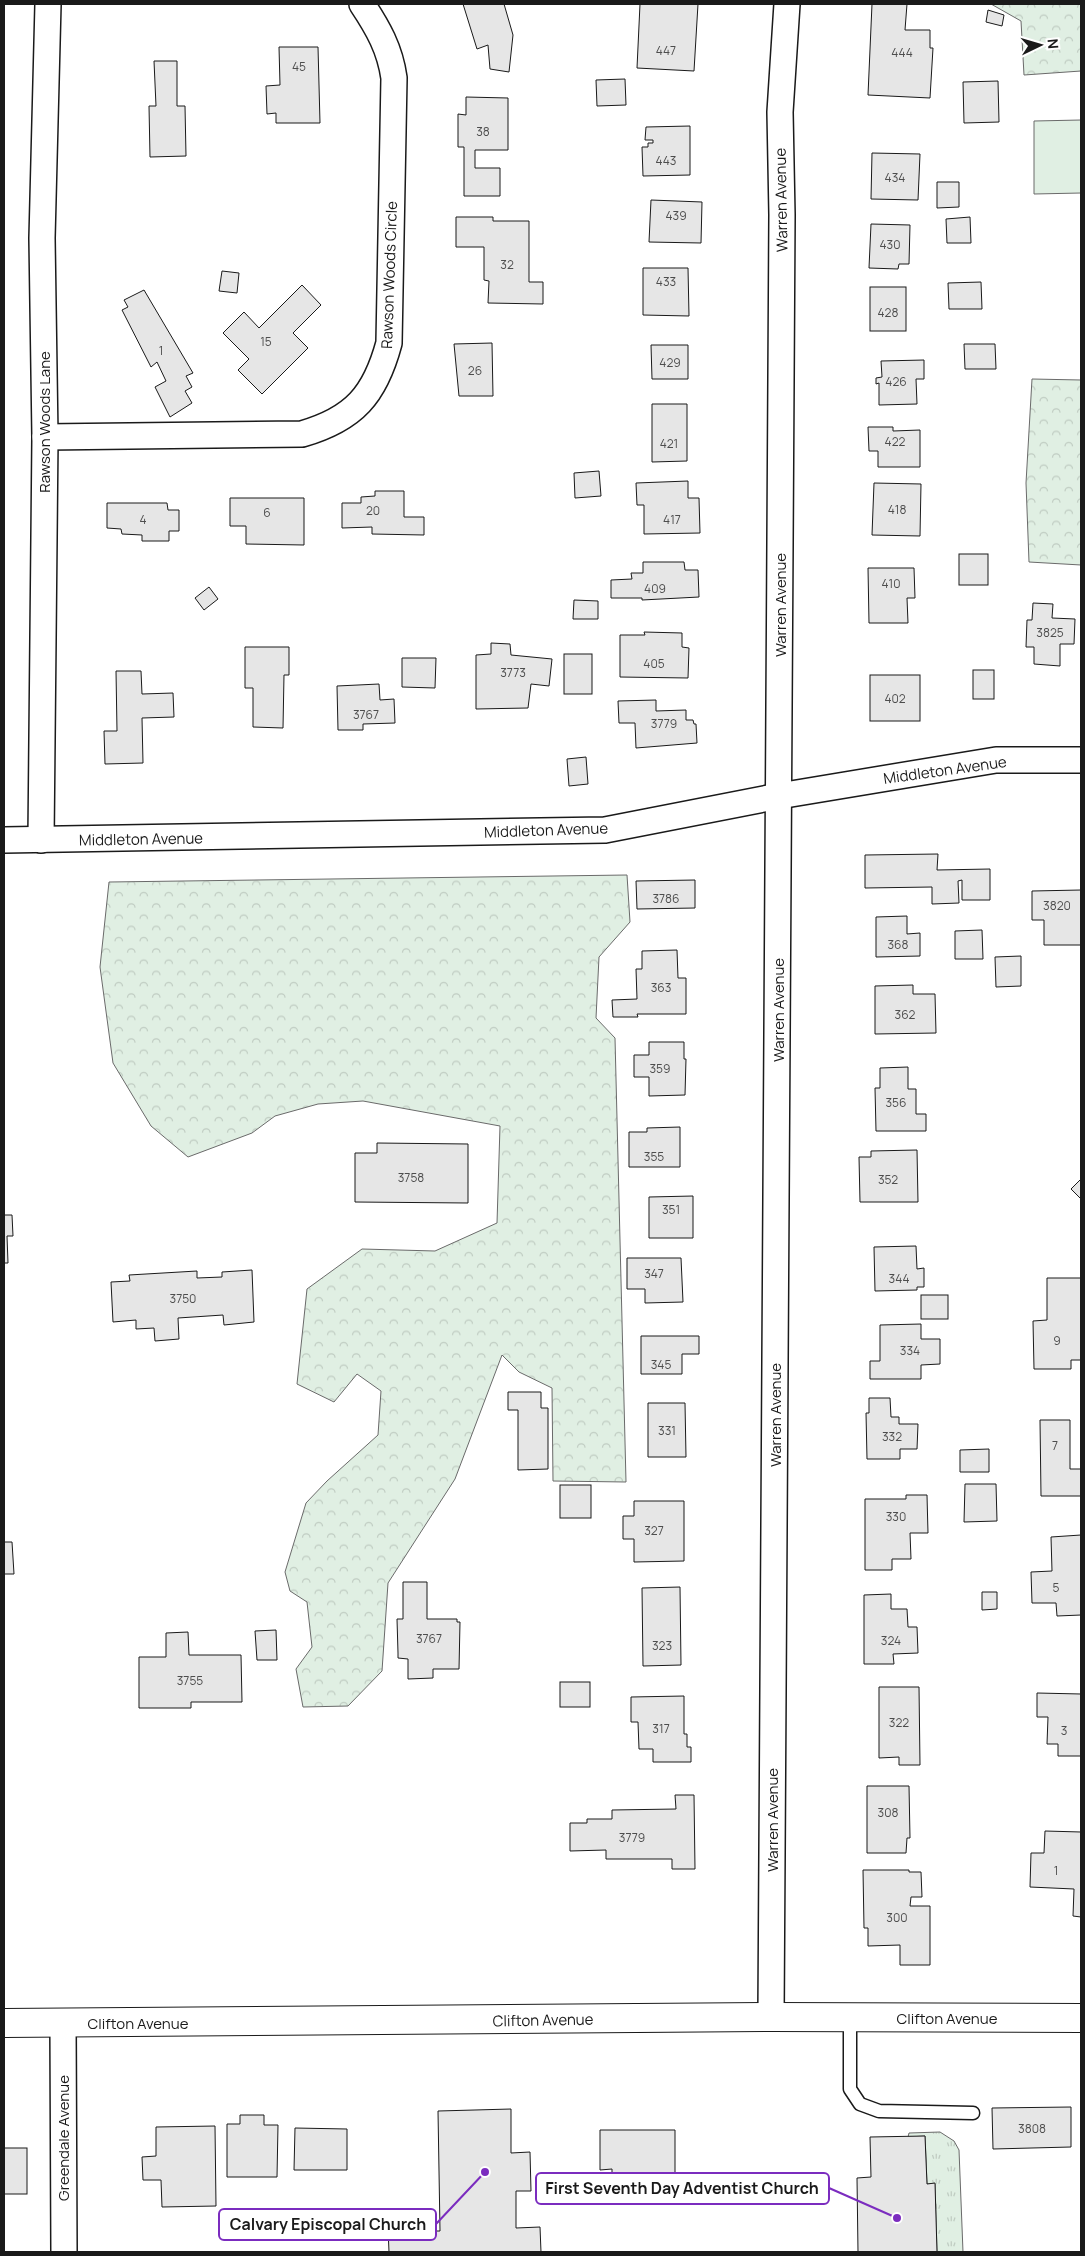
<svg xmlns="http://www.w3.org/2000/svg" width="1085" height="2256" font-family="Manrope,sans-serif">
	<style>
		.grass { fill: url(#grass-tufts); stroke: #6a6a6a }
		.forest { fill: url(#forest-crowns); stroke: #6a6a6a }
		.green { fill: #e0efe3; stroke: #6a6a6a }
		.building { fill: #e6e6e6; stroke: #1a1a1a }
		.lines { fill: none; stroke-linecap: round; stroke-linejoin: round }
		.lane-casing { stroke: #1a1a1a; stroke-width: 15 }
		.street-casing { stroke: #1a1a1a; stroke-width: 28 }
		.secondary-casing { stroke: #1a1a1a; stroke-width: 30 }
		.lane { stroke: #fff; stroke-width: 12 }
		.street { stroke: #fff; stroke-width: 25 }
		.secondary { stroke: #fff; stroke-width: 28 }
		.labels { text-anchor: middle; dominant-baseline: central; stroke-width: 4; stroke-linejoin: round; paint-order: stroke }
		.number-label { font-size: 12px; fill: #4d4d4d }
		.street-label { font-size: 15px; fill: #1a1a1a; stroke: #fff }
		.leader { fill: none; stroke: #7b2cbf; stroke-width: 2 }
		.callout-dot { fill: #7b2cbf; stroke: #fff; stroke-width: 2 }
		.callout { fill: #fff; stroke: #7b2cbf; stroke-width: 2 }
		.callout-label { font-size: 16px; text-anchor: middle; font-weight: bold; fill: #1a1a1a }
	</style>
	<defs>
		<pattern id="grass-tufts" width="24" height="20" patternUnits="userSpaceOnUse" patternTransform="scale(1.25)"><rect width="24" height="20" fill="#e0efe3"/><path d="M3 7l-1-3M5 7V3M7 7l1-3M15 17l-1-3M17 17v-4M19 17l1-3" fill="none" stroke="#c0ccc2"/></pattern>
		<pattern id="forest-crowns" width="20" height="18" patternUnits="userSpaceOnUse" patternTransform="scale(1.25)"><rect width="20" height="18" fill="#e0efe3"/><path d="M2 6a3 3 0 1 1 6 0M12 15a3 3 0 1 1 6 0" fill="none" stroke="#c0ccc2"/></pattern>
	</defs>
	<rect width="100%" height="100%" fill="#fff"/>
	<polygon class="grass" points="940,2132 954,2141 959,2150 963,2252 937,2252 935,2184 927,2184 925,2136 908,2137 909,2133"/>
	<g class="forest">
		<polygon points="991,4 1081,4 1081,71 1024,75 1021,21"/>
		<polygon points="1032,379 1081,380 1081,565 1029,562 1026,483"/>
		<polygon points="627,875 630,922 599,957 596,1018 615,1038 626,1482 553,1481 552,1388 519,1372 502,1355 455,1479 388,1583 382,1671 348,1706 303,1707 296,1669 312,1647 307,1602 290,1591 285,1572 306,1503 327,1481 378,1435 381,1391 357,1374 334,1402 297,1384 307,1289 362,1249 435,1251 497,1223 500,1126 363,1101 318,1104 275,1116 252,1133 188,1157 151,1126 113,1063 100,967 109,882"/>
	</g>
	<polygon class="green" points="1081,120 1081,193 1034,194 1034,121"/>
	<g class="building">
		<polygon points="463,4 504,4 513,35 509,72 490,69 488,45 477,49"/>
		<polygon points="640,4 698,4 694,71 637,68"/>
		<polygon points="872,4 907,4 905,30 930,30 930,48 933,48 930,98 868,95"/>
		<polygon points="988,10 1004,15 1002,26 986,22"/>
		<polygon points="279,47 318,47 320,123 276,123 276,113 267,114 266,86 280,85"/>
		<polygon points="154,61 177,61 177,106 185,106 186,156 150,157 149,106 156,106"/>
		<polygon points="625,79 626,105 597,106 596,80"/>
		<polygon points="998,81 999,122 964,123 963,82"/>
		<polygon points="466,97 508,98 508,150 475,150 475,168 500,168 500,196 464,196 464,147 458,147 458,114 466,115"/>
		<polygon points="690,126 690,175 643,176 642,147 648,147 648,143 653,143 653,140 645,140 646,127"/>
		<polygon points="872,153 920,154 918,200 871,199"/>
		<polygon points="937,182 959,182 959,207 937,208"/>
		<polygon points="651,200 702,202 701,243 649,242"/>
		<polygon points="456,217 493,217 493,221 529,221 529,282 543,282 543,304 488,303 489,281 484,280 484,247 456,247"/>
		<polygon points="970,217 971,243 947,243 946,219"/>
		<polygon points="871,224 910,225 909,264 899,264 898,269 869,268"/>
		<polygon points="643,268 688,268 689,316 643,315"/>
		<polygon points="222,271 239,273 237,293 219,291"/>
		<polygon points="981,282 982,309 949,309 948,283"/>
		<polygon points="302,285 321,305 293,333 308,348 262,394 238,370 249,359 223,333 244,312 259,328"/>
		<rect x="870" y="287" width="36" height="44"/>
		<polygon points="144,290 193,373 186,376 192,387 185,391 192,403 170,417 155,387 166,381 157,362 151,367 122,310 128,307 124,300"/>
		<polygon points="492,343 493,396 459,396 454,344"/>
		<polygon points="964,344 995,344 996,369 965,369"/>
		<polygon points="651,345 688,345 688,379 652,379"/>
		<polygon points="924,360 924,379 916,379 917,404 879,405 879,383 876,384 876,378 882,377 881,361"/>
		<polygon points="652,404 687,404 687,461 652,462"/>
		<polygon points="868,427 893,427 893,431 920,430 920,467 878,467 878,451 869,451"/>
		<polygon points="599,471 601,496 575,498 574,473"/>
		<polygon points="688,481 688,498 699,498 700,533 644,534 644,505 637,505 636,483"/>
		<polygon points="874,483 921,484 920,536 872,535"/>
		<polygon points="375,491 404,491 404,517 424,517 424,535 372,534 372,527 342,528 342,503 361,503 361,497 375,496"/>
		<polygon points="230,498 304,498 304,545 246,544 246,526 230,526"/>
		<polygon points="107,503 167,503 168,510 179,510 179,531 169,531 169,541 142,541 142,535 122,534 121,529 107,528"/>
		<rect x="959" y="554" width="29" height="31"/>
		<polygon points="643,562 684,562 685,570 698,570 699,597 642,600 642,598 611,598 611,580 632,579 631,573 643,573"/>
		<polygon points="868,568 914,568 915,598 907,598 908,623 869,623"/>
		<polygon points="209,587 218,599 204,610 195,598"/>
		<polygon points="574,600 598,601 598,619 573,619"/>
		<polygon points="1033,603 1053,604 1052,618 1075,619 1074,644 1060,644 1060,666 1034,664 1034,647 1026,647 1027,620 1032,620"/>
		<polygon points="644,632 682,633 682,647 689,648 688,678 620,677 620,635 645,635"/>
		<polygon points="491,643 510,644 511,655 552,659 549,686 531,684 528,708 476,709 476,655 491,654"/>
		<polygon points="245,647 289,647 289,675 284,675 283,728 253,727 253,688 245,688"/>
		<rect x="564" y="654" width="28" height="40"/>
		<polygon points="402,658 436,658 435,688 402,687"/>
		<rect x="973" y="670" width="21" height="29"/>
		<polygon points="116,671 141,671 142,694 173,693 174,717 142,718 143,763 105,764 104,731 117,731"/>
		<rect x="870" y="675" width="50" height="46"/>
		<polygon points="379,684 380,700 394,699 395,723 363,724 363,730 338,730 337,686"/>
		<polygon points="656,700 656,711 686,710 686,720 693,720 694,724 696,724 697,743 636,748 635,723 619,723 618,701"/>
		<polygon points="586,757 588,784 569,786 567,759"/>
		<polygon points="938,854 937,870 990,869 990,900 962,900 962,880 958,881 959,903 932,904 932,887 865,888 865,855"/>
		<polygon points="695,880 695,908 637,909 636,881"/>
		<polygon points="1081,890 1081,945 1044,945 1044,920 1032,920 1032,891"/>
		<polygon points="907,916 907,934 920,933 920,956 876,957 876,917"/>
		<polygon points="982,930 983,959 955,959 955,931"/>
		<polygon points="677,950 678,978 686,978 686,1014 637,1014 638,1017 613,1017 612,1000 637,999 636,969 642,969 642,951"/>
		<polygon points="1021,956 1021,986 996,987 995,957"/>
		<polygon points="913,985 913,994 935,994 936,1033 875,1034 875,986"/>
		<polygon points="649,1042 684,1042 684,1059 686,1059 685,1095 649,1096 649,1077 634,1077 634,1055 649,1055"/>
		<polygon points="908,1067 908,1089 916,1089 916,1114 926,1114 926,1131 876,1131 875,1088 880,1088 880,1068"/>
		<polygon points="680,1127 680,1167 629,1167 629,1132 647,1132 647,1128"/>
		<polygon points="377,1143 468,1144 468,1203 355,1202 355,1153 377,1153"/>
		<polygon points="917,1150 918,1202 860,1202 859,1157 871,1157 871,1151"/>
		<polygon points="1081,1179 1081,1199 1071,1189"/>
		<polygon points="693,1196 693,1238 649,1238 649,1197"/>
		<polygon points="4,1215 12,1215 13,1236 7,1236 8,1263 4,1263"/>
		<polygon points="916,1246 917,1269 924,1268 924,1287 917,1287 917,1290 875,1291 874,1247"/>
		<polygon points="627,1258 681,1258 683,1302 645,1303 645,1289 627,1289"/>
		<polygon points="252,1270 254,1322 224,1325 223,1315 178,1318 179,1339 155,1341 154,1328 136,1329 136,1320 113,1322 111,1282 130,1281 129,1275 197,1271 197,1278 222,1277 222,1272"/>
		<polygon points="1047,1278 1081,1278 1081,1360 1071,1360 1071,1369 1034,1369 1033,1321 1047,1320"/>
		<rect x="921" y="1295" width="27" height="24"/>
		<polygon points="921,1324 921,1339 940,1339 940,1364 921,1365 921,1379 870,1379 870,1361 880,1361 880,1325"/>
		<polygon points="641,1336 699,1336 699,1354 682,1354 682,1374 641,1374"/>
		<polygon points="508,1392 541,1392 541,1408 548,1408 548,1469 518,1470 518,1410 508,1410"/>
		<polygon points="869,1398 890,1398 891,1417 899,1417 899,1424 918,1424 917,1449 900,1449 900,1459 867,1459 866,1413 869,1413"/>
		<polygon points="648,1403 685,1403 686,1457 648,1457"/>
		<polygon points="1040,1420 1070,1420 1070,1469 1081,1469 1081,1496 1041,1496"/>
		<polygon points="989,1449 989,1472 960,1472 960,1450"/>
		<polygon points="965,1484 996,1484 997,1521 964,1522"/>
		<rect x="560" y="1485" width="31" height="33"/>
		<polygon points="906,1495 927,1495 928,1533 910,1533 911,1559 892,1559 892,1570 865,1570 865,1499 906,1499"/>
		<polygon points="634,1501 684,1501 684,1561 634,1562 634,1539 623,1539 623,1516 634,1516"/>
		<polygon points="1081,1535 1081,1615 1057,1616 1056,1603 1032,1603 1031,1572 1052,1571 1051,1537"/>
		<polygon points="4,1542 12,1542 14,1574 4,1574"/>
		<polygon points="403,1582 427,1582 427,1619 457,1619 457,1622 460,1622 459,1669 433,1669 433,1678 408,1679 408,1659 398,1658 398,1653 397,1619 403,1619"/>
		<polygon points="680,1587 681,1665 643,1666 642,1588"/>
		<polygon points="982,1592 997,1592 997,1609 982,1610"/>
		<polygon points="891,1594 891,1609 907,1609 908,1627 917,1627 918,1653 893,1654 894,1664 864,1664 864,1595"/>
		<polygon points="276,1630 277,1660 257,1660 255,1631"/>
		<polygon points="188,1632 189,1655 241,1655 242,1702 191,1702 191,1708 139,1708 139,1657 166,1657 166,1633"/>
		<rect x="560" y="1682" width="30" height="25"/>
		<polygon points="879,1687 919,1687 920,1765 899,1765 899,1757 879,1758"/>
		<polygon points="1037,1693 1081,1694 1081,1756 1058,1756 1058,1744 1047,1744 1048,1717 1037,1717"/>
		<polygon points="684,1696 684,1734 687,1734 687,1747 691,1747 691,1762 653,1762 653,1749 639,1749 638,1722 631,1722 631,1697"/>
		<polygon points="867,1786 909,1786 910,1838 907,1838 906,1853 867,1853"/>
		<polygon points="675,1795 694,1795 695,1869 672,1869 672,1859 606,1859 606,1850 570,1851 570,1823 587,1823 587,1819 612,1819 612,1810 676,1809"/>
		<polygon points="1045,1831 1081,1832 1081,1917 1073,1916 1074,1889 1030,1887 1031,1853 1044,1853"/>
		<polygon points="863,1870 909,1870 909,1872 921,1872 922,1897 911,1897 910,1906 930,1906 930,1965 900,1965 900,1945 868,1946 868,1928 864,1928"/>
		<polygon points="1071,2107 1071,2147 993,2149 992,2108"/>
		<polygon points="511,2109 511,2153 530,2152 531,2191 516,2191 516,2228 540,2227 541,2252 389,2252 388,2228 430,2227 430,2231 440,2231 438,2111"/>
		<polygon points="240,2115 264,2115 264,2125 278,2125 277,2177 227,2177 227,2124 240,2124"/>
		<polygon points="215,2126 216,2206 162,2207 161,2180 143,2180 142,2157 156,2156 156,2127"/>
		<polygon points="295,2128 347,2129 347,2170 294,2170"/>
		<polygon points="600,2130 675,2130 675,2178 612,2178 612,2169 600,2170"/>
		<polygon points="925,2136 927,2184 935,2183 937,2252 858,2252 857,2178 871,2177 870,2137"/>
		<rect x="4" y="2148" width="23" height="46"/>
	</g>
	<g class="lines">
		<defs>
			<polyline id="lane" points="850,2018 850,2089 860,2104 879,2111 973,2113"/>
			<g id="street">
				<path d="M45,437L302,434C354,419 375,395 389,343L394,78C390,49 378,28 362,4"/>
				<polyline points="4,840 605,830 779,796 996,760 1081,760"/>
				<polyline points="41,840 45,437 42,238 48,4"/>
				<polyline points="771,2017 782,215 780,112 787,4"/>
				<polyline points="63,2023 64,2252"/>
			</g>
			<polyline id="secondary" points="4,2023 771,2017 1081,2018"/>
		</defs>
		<use href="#lane" class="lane-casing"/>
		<use href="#street" class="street-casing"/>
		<use href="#secondary" class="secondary-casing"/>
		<use href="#lane" class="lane"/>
		<use href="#street" class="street"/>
		<use href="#secondary" class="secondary"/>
	</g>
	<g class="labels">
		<g class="number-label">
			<text x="666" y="50">447</text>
			<text x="902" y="52">444</text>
			<text x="299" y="66">45</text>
			<text x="483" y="131">38</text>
			<text x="666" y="160">443</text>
			<text x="895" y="177">434</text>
			<text x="676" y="215">439</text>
			<text x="890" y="244">430</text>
			<text x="507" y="264">32</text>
			<text x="666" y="281">433</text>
			<text x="888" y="312">428</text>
			<text x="266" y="341">15</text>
			<text x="161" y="350">1</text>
			<text x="670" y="362">429</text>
			<text x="475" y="370">26</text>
			<text x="896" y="381">426</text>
			<text x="895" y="441">422</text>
			<text x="669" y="443">421</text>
			<text x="897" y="509">418</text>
			<text x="373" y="510">20</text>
			<text x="267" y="512">6</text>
			<text x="143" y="519">4</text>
			<text x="672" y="519">417</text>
			<text x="891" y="583">410</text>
			<text x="655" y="588">409</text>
			<text x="1050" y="632">3825</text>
			<text x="654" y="663">405</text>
			<text x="513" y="672">3773</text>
			<text x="895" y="698">402</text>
			<text x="366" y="714">3767</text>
			<text x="664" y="723">3779</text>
			<text x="666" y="898">3786</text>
			<text x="1057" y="905">3820</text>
			<text x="898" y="944">368</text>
			<text x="661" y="987">363</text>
			<text x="905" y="1014">362</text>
			<text x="660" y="1068">359</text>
			<text x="896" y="1102">356</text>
			<text x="654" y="1156">355</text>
			<text x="411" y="1177">3758</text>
			<text x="888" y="1179">352</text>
			<text x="671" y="1209">351</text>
			<text x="654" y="1273">347</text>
			<text x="899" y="1278">344</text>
			<text x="183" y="1298">3750</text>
			<text x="1057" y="1340">9</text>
			<text x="910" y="1350">334</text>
			<text x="661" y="1364">345</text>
			<text x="667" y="1430">331</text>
			<text x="892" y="1436">332</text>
			<text x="1055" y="1445">7</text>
			<text x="896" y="1516">330</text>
			<text x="654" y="1530">327</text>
			<text x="1056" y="1587">5</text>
			<text x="429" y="1638">3767</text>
			<text x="891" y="1640">324</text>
			<text x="662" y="1645">323</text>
			<text x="190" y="1680">3755</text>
			<text x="899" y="1722">322</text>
			<text x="661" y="1728">317</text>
			<text x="1064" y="1730">3</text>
			<text x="888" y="1812">308</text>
			<text x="632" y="1837">3779</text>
			<text x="1056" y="1870">1</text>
			<text x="897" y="1917">300</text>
			<text x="1032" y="2128">3808</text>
		</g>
		<g class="street-label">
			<text transform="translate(781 200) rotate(-91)">Warren Avenue</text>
			<text transform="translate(389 275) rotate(-88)">Rawson Woods Circle</text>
			<text transform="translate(44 422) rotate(-90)">Rawson Woods Lane</text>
			<text transform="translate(780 605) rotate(-90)">Warren Avenue</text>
			<text transform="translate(945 770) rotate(-8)">Middleton Avenue</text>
			<text transform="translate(546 830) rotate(-2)">Middleton Avenue</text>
			<text transform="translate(141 839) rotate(-1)">Middleton Avenue</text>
			<text transform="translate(778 1010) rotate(-90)">Warren Avenue</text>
			<text transform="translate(775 1415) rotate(-90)">Warren Avenue</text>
			<text transform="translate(772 1820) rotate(-90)">Warren Avenue</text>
			<text x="947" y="2018">Clifton Avenue</text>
			<text transform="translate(543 2020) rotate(-1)">Clifton Avenue</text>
			<text x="138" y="2023">Clifton Avenue</text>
			<text transform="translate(63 2138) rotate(-90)">Greendale Avenue</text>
		</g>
	</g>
	<path class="leader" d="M897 2218L829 2188M485 2172L436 2224"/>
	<g class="callout-dot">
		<circle cx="897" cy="2218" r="5"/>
		<circle cx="485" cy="2172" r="5"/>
	</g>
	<g class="callout">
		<rect x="536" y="2173" width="293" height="31" rx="5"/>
		<rect x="219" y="2209" width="217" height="31" rx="5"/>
	</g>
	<g class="callout-label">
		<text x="682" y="2194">First Seventh Day Adventist Church</text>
		<text x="328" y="2230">Calvary Episcopal Church</text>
	</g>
	<rect width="1085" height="2256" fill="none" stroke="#1a1a1a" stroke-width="10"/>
	<g transform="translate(1040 45) rotate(85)" stroke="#ffffff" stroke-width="4" paint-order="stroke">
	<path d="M0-4L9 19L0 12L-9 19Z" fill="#1a1a1a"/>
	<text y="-8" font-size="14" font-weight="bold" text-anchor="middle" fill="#1a1a1a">N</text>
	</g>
</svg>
